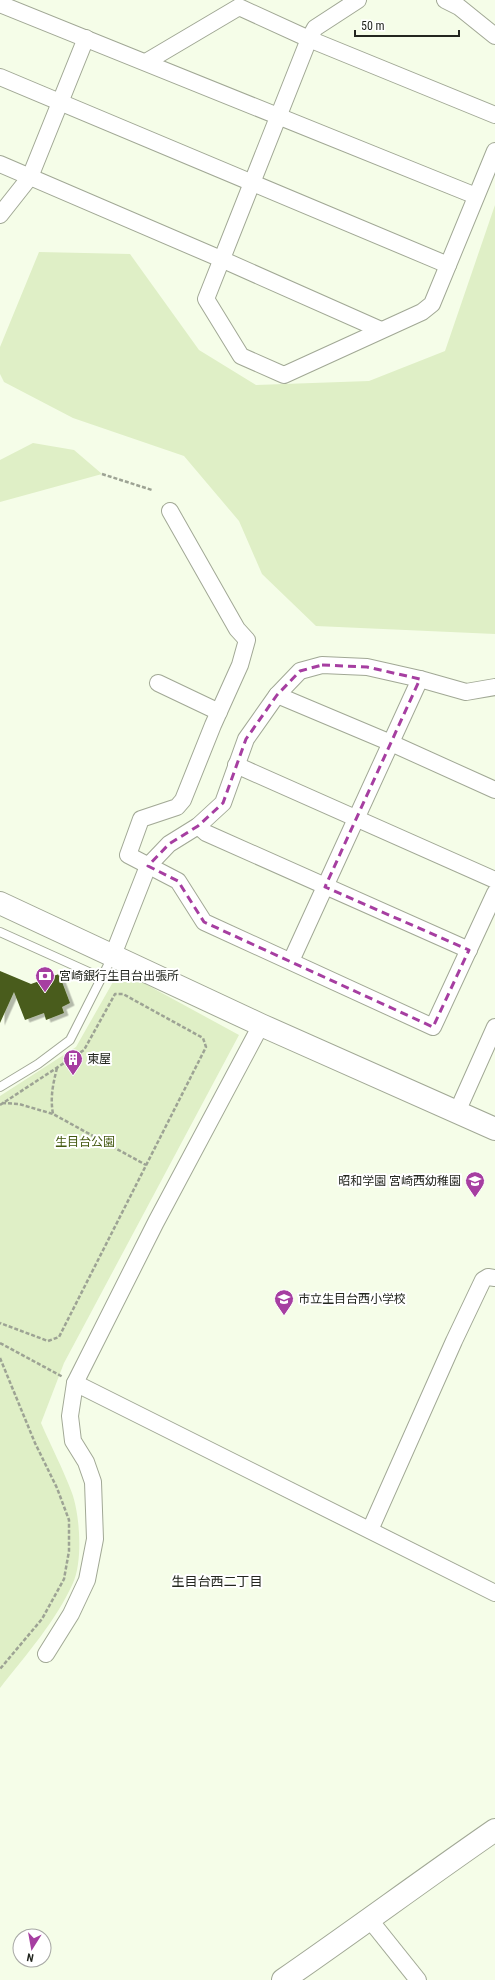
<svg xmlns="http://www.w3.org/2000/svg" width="495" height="1980" font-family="'Roboto Condensed','Noto Sans JP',sans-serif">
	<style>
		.green { fill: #dfefc6 }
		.building { fill: #485c1b; filter: url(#shadow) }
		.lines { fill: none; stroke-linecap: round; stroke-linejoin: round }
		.lane-casing { stroke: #a1a895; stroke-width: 10 }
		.street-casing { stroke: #a1a895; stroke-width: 18 }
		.secondary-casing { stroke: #a1a895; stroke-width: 24 }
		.path { stroke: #9da394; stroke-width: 2.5; stroke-dasharray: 4 2; stroke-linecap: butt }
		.lane { stroke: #fff; stroke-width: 8 }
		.street { stroke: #fff; stroke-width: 16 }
		.secondary { stroke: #fff; stroke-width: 22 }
		.marked { fill: none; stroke: #a63ea1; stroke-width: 3; stroke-dasharray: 8 5; stroke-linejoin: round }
		.labels { text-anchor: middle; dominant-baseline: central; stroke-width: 4; stroke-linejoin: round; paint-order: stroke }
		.poi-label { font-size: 12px; fill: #23261f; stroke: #fff; text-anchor: start }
		.park-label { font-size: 12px; fill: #43580f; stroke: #fff }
		.neighbourhood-label { font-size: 13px; fill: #23261f; stroke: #fff }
	</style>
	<defs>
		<filter id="shadow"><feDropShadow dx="4.5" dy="2.5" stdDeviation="0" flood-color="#0004"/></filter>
	</defs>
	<rect width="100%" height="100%" fill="#f5fde8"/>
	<g class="green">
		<polygon points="495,205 495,634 316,626 262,574 239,521 184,456 73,418 4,382 0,374 0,347 39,252 130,254 199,350 256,385 369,381 445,351"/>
		<polygon points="33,443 74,450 102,474 0,502 0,460"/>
		<path d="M127,974L239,1035L64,1363L41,1423C51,1446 63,1469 72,1493C80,1515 83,1561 73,1583C56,1621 26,1655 0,1688V1096L76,1047L117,975Z"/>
	</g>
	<polygon class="building" points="0,971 31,984 59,974 70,1003 62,1007 64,1013 46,1020 44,1013 25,1020 14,992 0,1023"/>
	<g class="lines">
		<defs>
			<g id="lane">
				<polyline points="0,932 102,978"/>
				<polyline points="0,1087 38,1064 70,1040 112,957"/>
			</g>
			<g id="street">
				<polyline points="358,0 315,28 309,39 206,299 241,356 284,375 422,312 432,304 495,151"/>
				<polyline points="445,0 459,7 495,36"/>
				<polyline points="0,4 476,196"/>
				<polyline points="146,62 239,7 309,39 495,115"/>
				<polyline points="0,77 448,265"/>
				<polyline points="0,164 221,259 381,330"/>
				<polyline points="0,215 30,177 86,38"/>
				<polyline points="170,511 237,629 247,640 240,665 213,725 183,800 177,807 141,819 128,855 178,881 204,922 433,1027 495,893"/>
				<polyline points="158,683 219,712"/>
				<polyline points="277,695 391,743 495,790"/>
				<polyline points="236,765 495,880"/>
				<polyline points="198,826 206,833 469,950"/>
				<polyline points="113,955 148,866 169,844 198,826 223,803 246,739 277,695 300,671 322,665 367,667 420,679 466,692 495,687"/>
				<polyline points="291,961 420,679"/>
				<polyline points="457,1112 495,1027"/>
				<polyline points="75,1383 495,1593"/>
				<polyline points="370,1530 454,1341 483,1280 488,1277 495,1278"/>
				<polyline points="46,1654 71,1614 87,1580 95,1539 93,1482 86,1462 73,1441 70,1416 75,1383 156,1222 261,1025"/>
				<polyline points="370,1920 418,1980"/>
			</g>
			<g id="secondary">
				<polyline points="0,903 261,1025 495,1129"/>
				<path d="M283,1980C354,1931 424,1879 495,1830"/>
			</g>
		</defs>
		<use href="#lane" class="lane-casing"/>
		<use href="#street" class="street-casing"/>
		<use href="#secondary" class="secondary-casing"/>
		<g class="path">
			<polyline points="102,474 152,490"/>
			<path d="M57,1068C53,1084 50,1097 53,1114L146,1165"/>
			<polyline points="2,1103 19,1104 53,1114"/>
			<polyline points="0,1105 84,1050 115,994 123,994 203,1038 206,1047 59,1337 48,1341 0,1323"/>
			<polyline points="0,1343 63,1377"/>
			<polyline points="0,1358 35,1443 57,1488 69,1520 69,1551 64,1579 42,1619 0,1669"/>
		</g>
		<use href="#lane" class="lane"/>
		<use href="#street" class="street"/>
		<use href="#secondary" class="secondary"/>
	</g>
	<path class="marked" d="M322,665L367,667L420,679L325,887L469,950L433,1027L204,922L178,881L148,866L169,844L198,826L223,803L246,739L277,695L300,671Z"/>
	<defs>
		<symbol id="bank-pin" viewBox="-11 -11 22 30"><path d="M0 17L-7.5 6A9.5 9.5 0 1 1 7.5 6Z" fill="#a63ea1" stroke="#fff"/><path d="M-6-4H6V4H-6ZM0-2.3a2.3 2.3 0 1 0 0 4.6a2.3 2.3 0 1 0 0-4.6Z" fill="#fff"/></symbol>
		<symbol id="building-pin" viewBox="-11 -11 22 30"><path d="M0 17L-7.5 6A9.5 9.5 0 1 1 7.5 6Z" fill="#a63ea1" stroke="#fff"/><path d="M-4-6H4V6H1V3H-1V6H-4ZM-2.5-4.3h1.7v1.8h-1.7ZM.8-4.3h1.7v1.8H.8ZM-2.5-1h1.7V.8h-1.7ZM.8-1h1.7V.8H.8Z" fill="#fff"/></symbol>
		<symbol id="school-pin" viewBox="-11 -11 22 30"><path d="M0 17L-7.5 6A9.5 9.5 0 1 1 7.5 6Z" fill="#a63ea1" stroke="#fff"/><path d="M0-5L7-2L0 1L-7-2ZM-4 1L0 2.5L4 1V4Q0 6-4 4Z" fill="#fff"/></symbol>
	</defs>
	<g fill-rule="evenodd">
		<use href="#bank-pin" x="34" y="965" width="22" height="30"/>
		<use href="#building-pin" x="62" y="1048" width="22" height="30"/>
		<use href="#school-pin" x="464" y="1170" width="22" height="30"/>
		<use href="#school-pin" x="273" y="1288" width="22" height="30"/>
	</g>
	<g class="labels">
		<g class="poi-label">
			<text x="59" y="976">宮崎銀行生目台出張所</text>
			<text x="87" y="1059">東屋</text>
			<text x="461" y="1181" text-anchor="end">昭和学園 宮崎西幼稚園</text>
			<text x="298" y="1299">市立生目台西小学校</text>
		</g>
		<g class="park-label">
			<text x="85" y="1142">生目台公園</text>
		</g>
		<g class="neighbourhood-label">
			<text x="217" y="1581">生目台西二丁目</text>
		</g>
	</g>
	<g transform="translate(32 1948) rotate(191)"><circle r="19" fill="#ffffff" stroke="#a7a8a5"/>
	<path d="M0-3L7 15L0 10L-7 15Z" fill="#a63ea1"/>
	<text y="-6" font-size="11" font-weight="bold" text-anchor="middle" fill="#23261f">N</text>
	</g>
	<path d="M355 30v6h104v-6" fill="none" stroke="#23261f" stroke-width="2"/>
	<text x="361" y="30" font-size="12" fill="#23261f" stroke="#ffffff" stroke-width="3" paint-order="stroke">50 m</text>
</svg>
